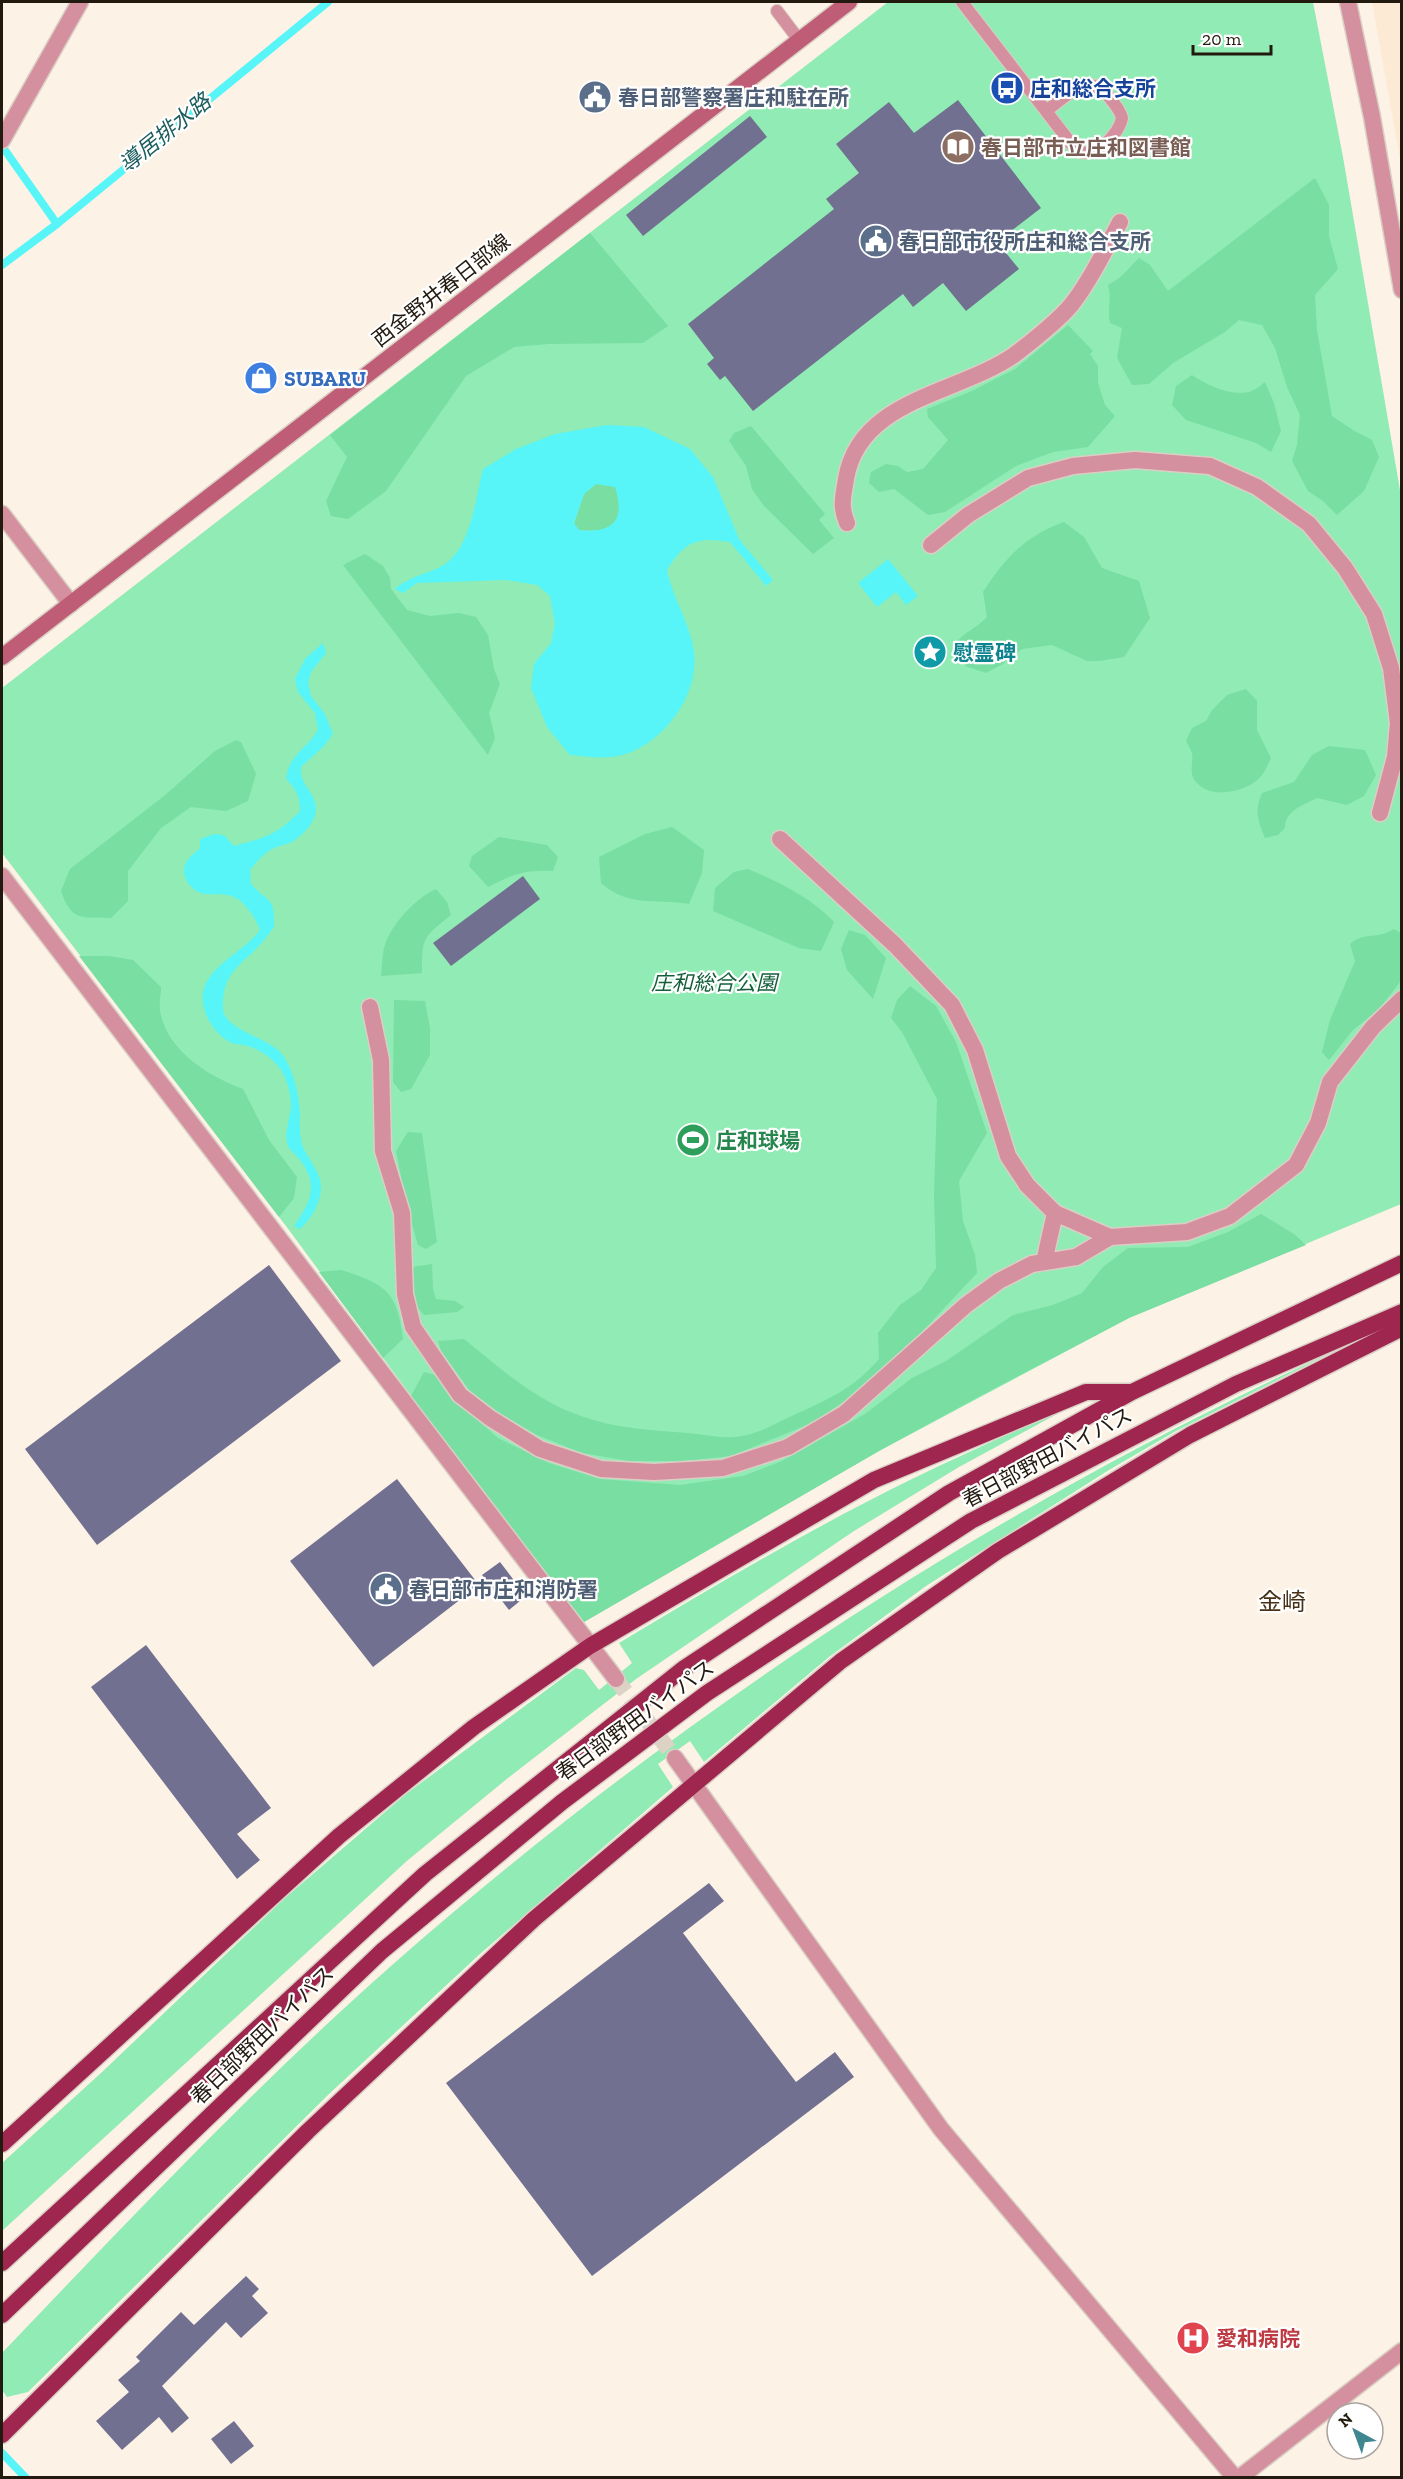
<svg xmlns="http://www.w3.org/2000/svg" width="1403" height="2479" font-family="'Zilla Slab','Noto Sans JP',serif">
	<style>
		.built { fill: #fdead4 }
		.green { fill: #91ebb4 }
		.forest { fill: #78dea2 }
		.water { fill: #58f5f8; fill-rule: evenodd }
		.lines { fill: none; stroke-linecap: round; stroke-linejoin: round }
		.stream { stroke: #58f5f8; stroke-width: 8 }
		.building { fill: #727090 }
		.minor-tunnel { stroke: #dcd2c6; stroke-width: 16; stroke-dasharray: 16 8; stroke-linecap: butt }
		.service-casing { stroke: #dacfc4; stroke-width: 14 }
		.pedestrian-casing { stroke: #dacfc4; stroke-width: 19 }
		.minor-casing { stroke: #dacfc4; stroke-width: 19 }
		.tertiary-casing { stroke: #dacfc4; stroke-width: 19 }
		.secondary-casing { stroke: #dacfc4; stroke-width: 19 }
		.trunk-casing { stroke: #dacfc4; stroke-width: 19 }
		.service { stroke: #d5909f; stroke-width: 12 }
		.pedestrian { stroke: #d5909f; stroke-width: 16 }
		.minor { stroke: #d5909f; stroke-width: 16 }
		.tertiary { stroke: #d5909f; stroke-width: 16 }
		.secondary { stroke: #bf5c76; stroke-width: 16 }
		.trunk { stroke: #9e264f; stroke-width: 16 }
		.labels { text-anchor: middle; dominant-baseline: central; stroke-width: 4.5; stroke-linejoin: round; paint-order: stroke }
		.transit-label { font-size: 21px; font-weight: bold; fill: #164399; stroke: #fff; text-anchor: start }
		.service-label { font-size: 21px; font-weight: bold; fill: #4e5e75; stroke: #fff; text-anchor: start }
		.education-label { font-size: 21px; font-weight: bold; fill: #785e54; stroke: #fff; text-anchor: start }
		.street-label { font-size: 21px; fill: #231a0f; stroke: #fff }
		.shop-label { font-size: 21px; font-weight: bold; fill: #366cbe; stroke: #fff; text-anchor: start }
		.culture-label { font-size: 21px; font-weight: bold; fill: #0d838f; stroke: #fff; text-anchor: start }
		.park-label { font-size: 21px; font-style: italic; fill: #125f39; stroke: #fff }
		.leisure-label { font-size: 21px; font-weight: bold; fill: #27864d; stroke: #fff; text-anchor: start }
		.health-label { font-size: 21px; font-weight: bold; fill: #be3a42; stroke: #fff; text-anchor: start }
		.water-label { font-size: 22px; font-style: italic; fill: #1d5d5e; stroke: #fff }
		.quarter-label { font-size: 24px; fill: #473218; stroke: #fff }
	</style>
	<rect width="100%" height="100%" fill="#fdf2e6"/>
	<polygon class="built" points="1372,2 1401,2 1401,165"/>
	<g class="green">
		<polygon points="888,2 1313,2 1343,157 1401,496 1401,1204 1129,1318 879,1451 584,1622 431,1423 289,1230 2,853 2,688"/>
		<path d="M1335,1351L1176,1431L1109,1470L926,1586L829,1657L704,1762L690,1741L658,1764L673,1787L480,1954L329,2094L28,2392L7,2397L2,2390V2353C128,2221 254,2087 391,1966C674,1717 992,1507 1335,1351Z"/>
		<path d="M1081,1401L959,1467L854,1531L636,1679L508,1778L408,1860L2,2231V2163L101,2073L285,1898L406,1794L576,1668L584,1670L599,1690L632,1663L619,1643C714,1586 812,1528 912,1479C968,1452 1025,1427 1081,1401Z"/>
	</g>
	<g class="forest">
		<path d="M1315,178L1329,205V236L1338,269L1315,295L1317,330L1332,416L1353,430L1372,440L1379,457L1364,491L1337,515L1323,501L1308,491L1292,461L1297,445L1300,415L1287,387L1275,348L1262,325L1239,320L1225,332L1173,363L1149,384L1132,385L1117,358L1122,328L1110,323C1107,310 1112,299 1108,285C1125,276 1126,270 1139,258L1150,265L1168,291Z"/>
		<polygon points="590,233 668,326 643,343 548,344 514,347 466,376 386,491 348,519 331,516 326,501 347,457 330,435"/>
		<polygon points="1068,325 1093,351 1090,354 1098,366 1098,383 1105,405 1115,416 1088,447 1053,452 1016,466 945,512 928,515 894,489 879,492 869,483 871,472 886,464 898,466 907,472 923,469 948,440 928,417 927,409 972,391 1015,369"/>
		<path d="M1192,375C1207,385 1230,396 1248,392C1254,391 1260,386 1265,382L1274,403L1281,431L1271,452L1256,443L1186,420L1172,405L1176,386Z"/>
		<polygon points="751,426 825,514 819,520 834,538 813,554 764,506 752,489 746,466 729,441 734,433"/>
		<path d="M596,484L615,486C626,520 614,534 579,530L574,524L584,494Z"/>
		<path d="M1064,522L1084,537L1102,568L1139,581L1150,618L1124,657L1099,661H1087L1052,645L1022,649L1003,664L986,673L965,666L955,644C966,630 975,630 987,617L983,592C1005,558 1025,536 1064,522Z"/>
		<polygon points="365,554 383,566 390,578 391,589 407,610 430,616 459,613 476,617 488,635 494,669 500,684 489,713 495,738 488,755 343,565"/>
		<path d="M1246,689L1257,701V730L1271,758C1268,764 1266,770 1262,775C1250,791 1214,800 1198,784C1187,773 1194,765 1192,753C1191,750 1188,744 1186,741L1192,728L1206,721L1212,710L1227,695Z"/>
		<path d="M236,740L241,742L256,774L248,801L226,811L191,807L161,828L128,871V901L111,918C81,917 72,922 61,891L70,869L164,796L215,751Z"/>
		<path d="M1329,746L1365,750L1376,775L1364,796L1347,805L1317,798C1304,805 1285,810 1285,828L1278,835L1265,838C1258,821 1254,810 1262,793L1294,782L1312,755Z"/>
		<path d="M672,827L704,850L702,873L689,904C656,898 629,908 601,883L599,857L645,834Z"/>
		<path d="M499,837L547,845L558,857L553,871C525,870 513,874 488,887L469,866L472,856Z"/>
		<path d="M748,869C779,882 810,897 834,922L821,951L799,948L713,911L715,888L734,872Z"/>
		<path d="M436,889L447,902L451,915C423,938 422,936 422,973L381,976C382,966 382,957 384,948C390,925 416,898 436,889Z"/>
		<path d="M1394,929L1401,933L1400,982L1379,1009L1353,1030L1329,1060L1322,1052L1330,1020L1355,961L1350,944C1365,931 1377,940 1394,929Z"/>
		<polygon points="849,930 865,935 886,958 873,999 847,970 841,949"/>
		<path d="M109,956L133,960L161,987C161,994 159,1003 160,1011C167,1051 208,1076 243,1089L269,1140L297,1177L294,1198L279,1217L79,956Z"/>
		<path d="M910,986L936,1006L956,1042L987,1133L959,1181L963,1221L975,1255L977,1273L890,1366L855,1394L812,1423L731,1456L683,1461H629L582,1453L537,1435L498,1412L470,1391L441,1351L438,1341L464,1339C500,1368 536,1401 581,1416C616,1429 652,1430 688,1433C708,1435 727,1440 747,1435C760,1432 773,1425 785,1419C822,1402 852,1391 879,1359L878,1333L900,1305L921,1290L936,1268L934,1194L937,1099L902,1032L891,1018L897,1000Z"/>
		<polygon points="394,1000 425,1001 430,1028 430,1055 411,1089 401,1092 393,1082"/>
		<polygon points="408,1132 422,1133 437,1242 426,1249 418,1245 407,1207 396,1151"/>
		<polygon points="1261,1214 1294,1234 1306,1245 1129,1318 982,1395 879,1451 584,1622 411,1396 424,1372 435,1375 462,1406 498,1438 549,1463 600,1479 680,1485 743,1476 782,1461 865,1414 912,1378 946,1361 1013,1315 1053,1305 1082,1293 1103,1267 1128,1248 1188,1247 1228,1232"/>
		<polygon points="432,1264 433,1289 436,1299 455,1301 464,1307 457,1312 424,1315 413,1302 412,1267"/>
		<path d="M341,1270C385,1284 397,1291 403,1339L383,1358L319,1272Z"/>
	</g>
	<g class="water">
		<path d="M607,425L644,427L690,449L713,477L739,539L773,580L766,586L730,542C697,536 684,542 667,570C673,599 690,623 694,652C699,694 667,738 629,753C610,760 589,757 570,755L547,727L531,688L534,664L551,643L555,624L550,596L537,585L506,580L417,583L403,593L395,589C408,577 424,575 440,567C471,552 475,499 483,469L516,449L555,434ZM596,484L615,487C626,520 613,534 579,530L574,523L584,494Z"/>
		<polygon points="888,559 918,596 906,605 896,592 877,607 858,583"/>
		<path d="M323,643L326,653L311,672L308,683L311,696L325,714L333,734L324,746L301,767C299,785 316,792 316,809C316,822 303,835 292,842C285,845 277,846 270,850C262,855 256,863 250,870L251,884C268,903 275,896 274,927C267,936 259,947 250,955C231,971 222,983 223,1009C225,1030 266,1037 280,1052C291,1064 297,1086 299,1103C301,1116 298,1130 302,1144C307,1160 322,1171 321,1190C319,1205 311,1219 300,1229L294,1226C311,1202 319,1185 300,1160C297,1155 290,1151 288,1146C283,1133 291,1117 291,1105C291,1093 286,1075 278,1066C268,1055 258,1048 243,1045C239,1044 234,1045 230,1042C214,1034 200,1011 203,993C206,967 246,950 260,930C256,919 248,907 239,900C228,892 218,895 207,894C192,894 178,875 187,861C190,856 196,852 200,848V839L214,834L224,835L234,846C265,838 278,834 300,811C300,797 296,789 286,779C289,754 306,750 318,730L315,713L298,692L295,679L305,659Z"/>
	</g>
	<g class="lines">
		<g class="stream">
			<polyline points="2,146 57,224"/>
			<polyline points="2,265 57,224 328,2"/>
			<polyline points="2,2453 26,2478"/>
		</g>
	</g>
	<g class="building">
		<polygon points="958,100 1041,208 997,242 1019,269 966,311 943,283 913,307 903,294 753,411 725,376 720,380 707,364 714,358 688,324 834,209 826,199 859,173 836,144 889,102 914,133"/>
		<polygon points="750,116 767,137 643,236 626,215"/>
		<polygon points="523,876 540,899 451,966 433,943"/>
		<polygon points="269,1265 341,1361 97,1545 25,1449"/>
		<polygon points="397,1479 479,1585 373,1667 290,1561"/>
		<polygon points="500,1562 526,1596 509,1610 482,1575"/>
		<polygon points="146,1645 271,1808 237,1834 260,1860 237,1879 91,1687"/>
		<polygon points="709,1883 724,1901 683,1933 796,2082 835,2052 854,2077 592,2276 446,2083"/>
		<polygon points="246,2276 259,2289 252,2296 268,2313 241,2338 226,2322 162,2386 189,2418 172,2433 159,2417 122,2450 96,2421 129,2392 118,2380 140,2361 136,2357 181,2312 194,2325"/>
		<polygon points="234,2421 254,2446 231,2464 211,2439"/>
	</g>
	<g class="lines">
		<polyline class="minor-tunnel" points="616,1679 675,1758"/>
		<defs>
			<g id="service">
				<path d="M962,2L1076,150C1093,161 1119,135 1122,118C1120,110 1115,105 1110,98C1088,69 1067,96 1046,111"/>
				<polyline points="777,11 799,40"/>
			</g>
			<g id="pedestrian">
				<path d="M847,523C840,506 843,498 846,479C859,399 958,394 1014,355C1029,344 1060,319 1072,304C1091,279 1105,250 1120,222"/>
				<polyline points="931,545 968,515 1028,478 1073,466 1135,460 1210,466 1257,487 1309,524 1345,568 1374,614 1391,668 1398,723 1395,757 1380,813"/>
				<polyline points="780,839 895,945 952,1005 975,1050 1008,1156 1027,1185 1055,1213"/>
				<polyline points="370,1007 381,1060 383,1151 402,1213 405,1294 413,1327 460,1395 490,1418 540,1449 601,1469 654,1472 723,1468 788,1447 844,1414 966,1305 999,1281 1032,1264 1076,1257 1110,1237 1055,1213 1044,1262"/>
				<polyline points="1110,1237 1187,1232 1230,1216 1296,1165 1318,1123 1330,1082 1373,1027 1402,999"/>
			</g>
			<g id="minor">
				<polyline points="2,140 80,2"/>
				<polyline points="2,514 71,604"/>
				<polyline points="2,876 616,1679"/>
				<polyline points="675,1758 941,2129 1235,2478"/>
			</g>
			<g id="tertiary">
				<polyline points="1348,2 1372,117 1402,290"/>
				<polyline points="1239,2478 1402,2351"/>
			</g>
			<polyline id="secondary" points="2,657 849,2"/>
			<g id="trunk">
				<polyline points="2,2144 339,1836 474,1727 590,1646 874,1480 1086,1392 1131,1392"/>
				<polyline points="2,2263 425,1874 683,1669 949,1493 1132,1392 1402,1263"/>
				<polyline points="2,2315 382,1951 562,1802 707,1693 971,1521 1236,1384 1402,1312"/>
				<polyline points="2,2435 308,2131 534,1919 841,1661 998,1551 1190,1435 1402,1328"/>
			</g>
		</defs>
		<use href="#service" class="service-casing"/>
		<use href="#pedestrian" class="pedestrian-casing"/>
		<use href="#minor" class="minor-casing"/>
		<use href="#tertiary" class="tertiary-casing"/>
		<use href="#secondary" class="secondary-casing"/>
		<use href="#trunk" class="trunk-casing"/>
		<use href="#service" class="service"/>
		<use href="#pedestrian" class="pedestrian"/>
		<use href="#minor" class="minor"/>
		<use href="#tertiary" class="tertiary"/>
		<use href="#secondary" class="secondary"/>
		<use href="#trunk" class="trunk"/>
	</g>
	<defs>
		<symbol id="bus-disc" viewBox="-11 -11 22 22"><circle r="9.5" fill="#1a4fb4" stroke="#fff"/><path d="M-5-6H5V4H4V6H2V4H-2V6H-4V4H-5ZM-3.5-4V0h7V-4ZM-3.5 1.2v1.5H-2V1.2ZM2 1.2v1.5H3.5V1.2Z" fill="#fff"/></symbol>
		<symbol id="civic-disc" viewBox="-11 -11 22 22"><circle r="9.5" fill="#5c6f8a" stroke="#fff"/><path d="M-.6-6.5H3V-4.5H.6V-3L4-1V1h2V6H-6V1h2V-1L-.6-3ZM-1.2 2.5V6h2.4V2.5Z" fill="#fff"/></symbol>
		<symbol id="library-disc" viewBox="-11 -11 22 22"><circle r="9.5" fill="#8d6e63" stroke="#fff"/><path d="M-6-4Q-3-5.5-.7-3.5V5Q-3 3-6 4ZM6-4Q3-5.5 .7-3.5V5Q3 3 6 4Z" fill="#fff"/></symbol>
		<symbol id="shop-disc" viewBox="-11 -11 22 22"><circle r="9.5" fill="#3f7fe0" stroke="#fff"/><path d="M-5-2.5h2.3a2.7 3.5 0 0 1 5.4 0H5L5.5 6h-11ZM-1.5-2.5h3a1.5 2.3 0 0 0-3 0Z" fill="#fff"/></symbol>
		<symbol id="sight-disc" viewBox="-11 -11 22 22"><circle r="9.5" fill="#0f9aa8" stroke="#fff"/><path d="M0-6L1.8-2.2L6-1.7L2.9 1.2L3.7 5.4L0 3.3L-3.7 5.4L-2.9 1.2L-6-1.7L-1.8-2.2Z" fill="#fff"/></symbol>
		<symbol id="stadium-disc" viewBox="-11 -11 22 22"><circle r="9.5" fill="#2e9e5b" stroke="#fff"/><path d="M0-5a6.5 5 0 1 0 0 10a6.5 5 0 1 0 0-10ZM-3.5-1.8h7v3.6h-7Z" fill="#fff"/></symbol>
		<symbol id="hospital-disc" viewBox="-11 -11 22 22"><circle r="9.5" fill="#e0444e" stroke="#fff"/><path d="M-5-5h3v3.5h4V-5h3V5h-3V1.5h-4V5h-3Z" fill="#fff"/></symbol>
	</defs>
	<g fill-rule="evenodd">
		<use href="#bus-disc" x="988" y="69" width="38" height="38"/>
		<use href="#civic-disc" x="576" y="78" width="38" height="38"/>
		<use href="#library-disc" x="939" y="128" width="38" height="38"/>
		<use href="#civic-disc" x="857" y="222" width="38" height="38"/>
		<use href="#shop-disc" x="242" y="359" width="38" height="38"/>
		<use href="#sight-disc" x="911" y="633" width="38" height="38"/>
		<use href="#stadium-disc" x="674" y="1121" width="38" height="38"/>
		<use href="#civic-disc" x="367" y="1570" width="38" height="38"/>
		<use href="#hospital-disc" x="1174" y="2319" width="38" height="38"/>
	</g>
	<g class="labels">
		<g class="transit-label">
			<text x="1030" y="88">庄和総合支所</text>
		</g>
		<g class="service-label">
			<text x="618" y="97">春日部警察署庄和駐在所</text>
			<text x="899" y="241">春日部市役所庄和総合支所</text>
			<text x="409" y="1589">春日部市庄和消防署</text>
		</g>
		<g class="education-label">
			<text x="981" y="147">春日部市立庄和図書館</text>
		</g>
		<g class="street-label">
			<text transform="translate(441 290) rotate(-38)">西金野井春日部線</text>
			<text transform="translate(1047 1457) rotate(-28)">春日部野田バイパス</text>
			<text transform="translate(635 1720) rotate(-36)">春日部野田バイパス</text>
			<text transform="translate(262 2035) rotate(-44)">春日部野田バイパス</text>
		</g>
		<g class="shop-label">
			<text x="284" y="378">SUBARU</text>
		</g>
		<g class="culture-label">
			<text x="953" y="652">慰霊碑</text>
		</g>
		<g class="park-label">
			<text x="714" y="982">庄和総合公園</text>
		</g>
		<g class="leisure-label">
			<text x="716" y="1140">庄和球場</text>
		</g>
		<g class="health-label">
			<text x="1216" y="2338">愛和病院</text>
		</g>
		<g class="water-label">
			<text transform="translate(165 133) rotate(-39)">導居排水路</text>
		</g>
		<g class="quarter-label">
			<text x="1282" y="1601">金崎</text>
		</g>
	</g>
	<rect width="1403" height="2479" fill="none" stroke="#231a0f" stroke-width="6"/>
	<g transform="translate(1355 2431) rotate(319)"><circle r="28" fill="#ffffff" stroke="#a7a39f" stroke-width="1.5"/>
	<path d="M0-4.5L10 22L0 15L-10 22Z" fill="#408691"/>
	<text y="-9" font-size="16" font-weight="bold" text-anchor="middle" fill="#231a0f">N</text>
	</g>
	<path d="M1193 45v9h78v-9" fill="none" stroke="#231a0f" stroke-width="3"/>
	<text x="1202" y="45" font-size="18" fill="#231a0f" stroke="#ffffff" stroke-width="4.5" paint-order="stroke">20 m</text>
</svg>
